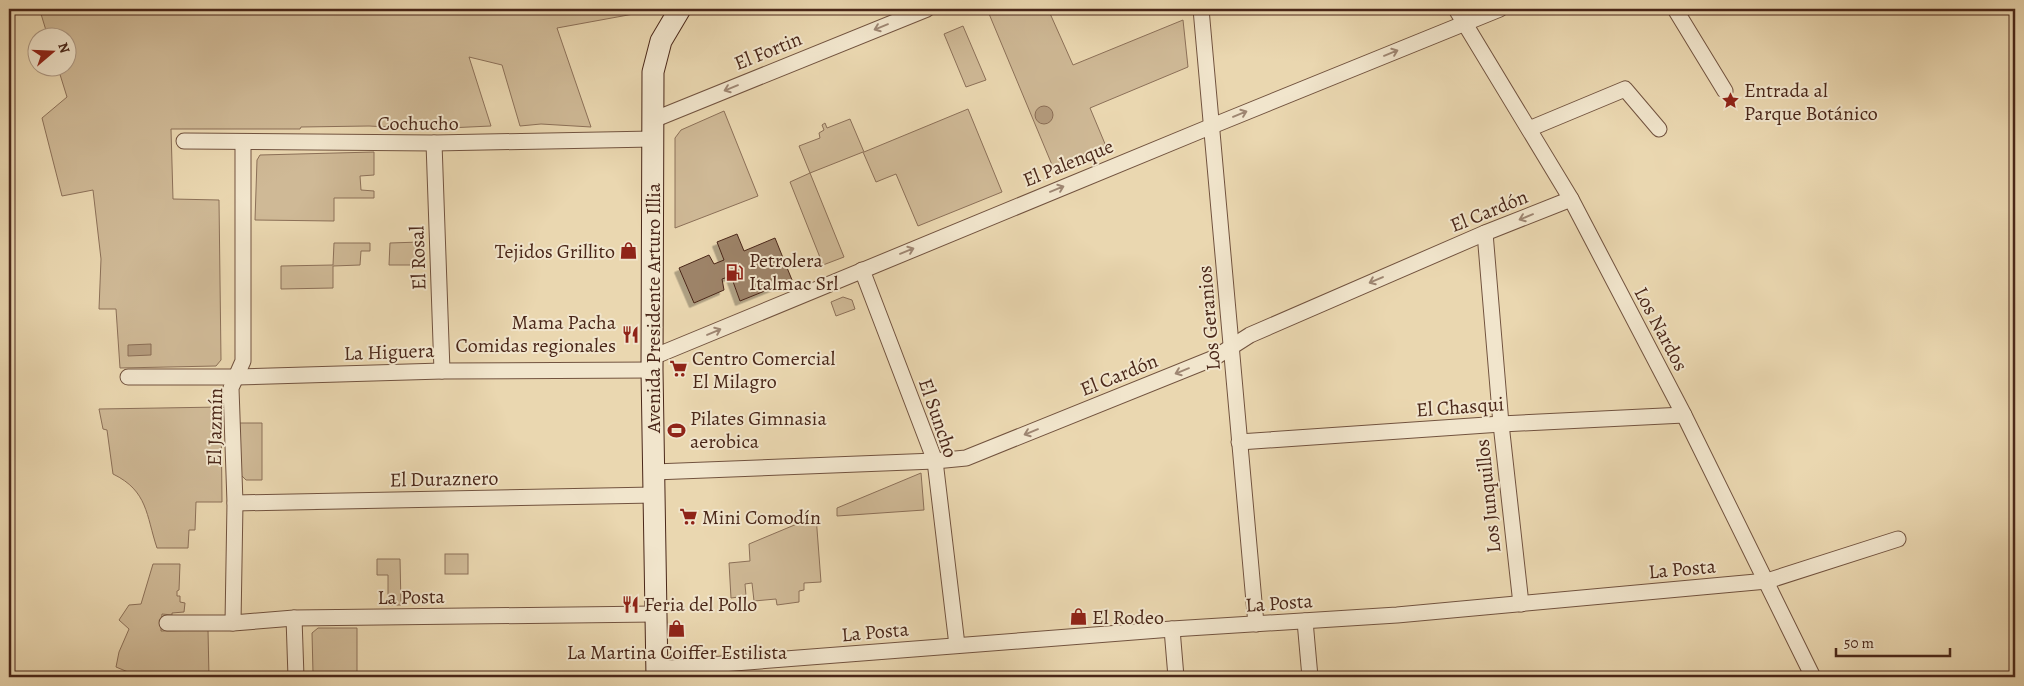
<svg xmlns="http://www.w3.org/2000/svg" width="2024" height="686" font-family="Alegreya,serif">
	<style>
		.green { fill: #cfb996; stroke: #8c7058 }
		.water { fill: #b49b7d; stroke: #8a6d55 }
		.building { fill: #9d8368; stroke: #4a2719; filter: url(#shadow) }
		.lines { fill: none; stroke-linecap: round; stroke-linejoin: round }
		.minor-casing { stroke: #72533f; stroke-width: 17 }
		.secondary-casing { stroke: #4a2719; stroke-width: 23 }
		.minor { stroke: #f1e5cc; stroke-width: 15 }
		.secondary { stroke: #f1e5cc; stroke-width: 21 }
		.oneway { stroke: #9e8672 }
		.labels { text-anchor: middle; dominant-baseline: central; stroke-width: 4; stroke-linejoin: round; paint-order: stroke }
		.street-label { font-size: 20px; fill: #4a2719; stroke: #f1e5cc }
		.poi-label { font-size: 20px; fill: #4a2719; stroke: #f1e5cc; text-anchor: start }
	</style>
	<defs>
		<filter id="shadow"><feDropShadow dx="-4.5" dy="4.5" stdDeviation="0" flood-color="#0004"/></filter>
	</defs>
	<rect width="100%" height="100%" fill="#ead7b0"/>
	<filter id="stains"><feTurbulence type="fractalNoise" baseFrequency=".004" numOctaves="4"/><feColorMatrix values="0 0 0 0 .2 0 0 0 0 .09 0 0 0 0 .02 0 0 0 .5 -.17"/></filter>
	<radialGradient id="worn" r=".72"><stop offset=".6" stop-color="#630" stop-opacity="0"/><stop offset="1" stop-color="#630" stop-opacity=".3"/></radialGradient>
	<g class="green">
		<polygon points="42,9 651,9 650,11 557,28 591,127 541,124 520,126 502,65 469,57 491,126 426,129 369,126 301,127 300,129 171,129 173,199 219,200 221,360 216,366 120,368 116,309 99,309 101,259 93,190 62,196 42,118 67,97 58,68 68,68 68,38 48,37 41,14"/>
		<polygon points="987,9 1048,9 1073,65 1183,20 1188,67 1090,108 1108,151 1055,172"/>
		<polygon points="963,26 986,80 966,87 944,34"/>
		<polygon points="968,109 1002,192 918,226 896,174 876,182 863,152 810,173 844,257 823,265 790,182 810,173 799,146 820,138 819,133 824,130 822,125 825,123 827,128 850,119 864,152"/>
		<polygon points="724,111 758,196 675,228 675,138 681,130"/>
		<polygon points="374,152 374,175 360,176 361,190 374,191 374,198 334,198 334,221 255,220 257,160 260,155"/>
		<polygon points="420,242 420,265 389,265 390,243"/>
		<polygon points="334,243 370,243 370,251 361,251 360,265 333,266 333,288 281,289 281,266 333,265"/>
		<polygon points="843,297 852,300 855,309 836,316 831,302"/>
		<path d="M221,407L222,502H196L195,530H189L188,548H157C146,515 148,491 113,474L107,430L103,429L99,409Z"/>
		<polygon points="239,423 262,423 262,480 246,480 240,474"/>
		<polygon points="921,473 924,510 837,516 837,508"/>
		<polygon points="816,516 821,582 804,583 804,590 799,591 799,602 777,605 776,599 754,601 752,583 745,584 746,596 731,598 729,563 750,561 749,544"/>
		<rect x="445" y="554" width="23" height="20"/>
		<polygon points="377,559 400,559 401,605 388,605 388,575 377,575"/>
		<polygon points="153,564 180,564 179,590 177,591 177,596 180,596 180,602 185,603 184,612 172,613 172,615 162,614 161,631 208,630 209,677 131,677 128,672 116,667 119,652 129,629 119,620 129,605 141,604"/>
		<polygon points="318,628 357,628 357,673 313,673 312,633"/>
	</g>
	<g class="water">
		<circle cx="1044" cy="115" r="9"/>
		<polygon points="151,344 151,355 128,356 128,345"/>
	</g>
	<polygon class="building" points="737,234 744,251 775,238 792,280 740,301 731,276 722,279 724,290 694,303 679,268 709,255 714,264 724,260 717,242"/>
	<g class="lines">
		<defs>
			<g id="minor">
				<polyline points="1201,9 1256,624"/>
				<polyline points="1456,9 1571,199 1684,415 1813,677"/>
				<polyline points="1675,9 1725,91"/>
				<polyline points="653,120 927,9"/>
				<polyline points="1529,129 1625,89 1659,129"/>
				<polyline points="184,141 434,143 653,139"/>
				<polyline points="434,143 442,371"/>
				<polyline points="1485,233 1501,424 1521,604"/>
				<polyline points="862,270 935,461 957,645"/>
				<polyline points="653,357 1212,126 1500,9"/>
				<polyline points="128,377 236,377 442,371 652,370"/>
				<polyline points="1239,442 1501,424 1684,415"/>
				<polyline points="654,472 935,461 966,458 1214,358 1250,335 1485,233 1571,199"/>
				<polyline points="235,503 654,495"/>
				<polyline points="294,618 296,677"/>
				<polyline points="1305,621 1310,677"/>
				<polyline points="167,623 233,623 294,618 655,614"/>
				<polyline points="233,623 235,503 231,388 243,361 243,142"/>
				<polyline points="1172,629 1176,677"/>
				<polyline points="657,669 1172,629 1397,615 1767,581 1898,539"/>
			</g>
			<polyline id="secondary" points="657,677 652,370 653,72 661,41 680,9"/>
		</defs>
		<use href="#minor" class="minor-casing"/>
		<use href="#secondary" class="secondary-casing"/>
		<use href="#minor" class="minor"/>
		<use href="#secondary" class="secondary"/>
	</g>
	<defs><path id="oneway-shaft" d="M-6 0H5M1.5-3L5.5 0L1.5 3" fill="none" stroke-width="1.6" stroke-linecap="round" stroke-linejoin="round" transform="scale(1.25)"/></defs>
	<g class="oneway">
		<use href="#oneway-shaft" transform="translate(881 27) rotate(158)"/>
		<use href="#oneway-shaft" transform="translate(1391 53) rotate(-22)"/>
		<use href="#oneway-shaft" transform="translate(731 88) rotate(158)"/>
		<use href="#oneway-shaft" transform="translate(1240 114) rotate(-22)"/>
		<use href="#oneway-shaft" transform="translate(1057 189) rotate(-22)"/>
		<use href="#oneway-shaft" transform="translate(1526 217) rotate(158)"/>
		<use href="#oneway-shaft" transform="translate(907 251) rotate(-22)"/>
		<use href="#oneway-shaft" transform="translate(1376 280) rotate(157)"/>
		<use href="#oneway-shaft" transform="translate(714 332) rotate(-23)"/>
		<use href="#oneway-shaft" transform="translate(1182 371) rotate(158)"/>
		<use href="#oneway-shaft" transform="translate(1031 432) rotate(158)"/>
	</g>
	<defs>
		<symbol id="sight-bare" viewBox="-9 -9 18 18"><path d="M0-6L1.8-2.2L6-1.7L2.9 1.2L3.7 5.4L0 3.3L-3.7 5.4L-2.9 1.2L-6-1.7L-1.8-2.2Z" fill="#8f2418" stroke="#f1e5cc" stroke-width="2.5" paint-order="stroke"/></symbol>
		<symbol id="shop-bare" viewBox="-9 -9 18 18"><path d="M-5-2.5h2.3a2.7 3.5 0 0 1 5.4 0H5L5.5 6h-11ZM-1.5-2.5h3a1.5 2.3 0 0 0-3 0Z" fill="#8f2418" stroke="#f1e5cc" stroke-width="2.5" paint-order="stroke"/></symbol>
		<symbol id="fuel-bare" viewBox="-9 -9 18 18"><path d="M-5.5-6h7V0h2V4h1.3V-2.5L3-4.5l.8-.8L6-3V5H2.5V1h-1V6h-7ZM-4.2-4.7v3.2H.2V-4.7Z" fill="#8f2418" stroke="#f1e5cc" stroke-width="2.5" paint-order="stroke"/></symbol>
		<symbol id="restaurant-bare" viewBox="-9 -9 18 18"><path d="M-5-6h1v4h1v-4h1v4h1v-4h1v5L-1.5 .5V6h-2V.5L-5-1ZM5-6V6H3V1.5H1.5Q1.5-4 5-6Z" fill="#8f2418" stroke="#f1e5cc" stroke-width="2.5" paint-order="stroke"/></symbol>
		<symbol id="supermarket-bare" viewBox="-9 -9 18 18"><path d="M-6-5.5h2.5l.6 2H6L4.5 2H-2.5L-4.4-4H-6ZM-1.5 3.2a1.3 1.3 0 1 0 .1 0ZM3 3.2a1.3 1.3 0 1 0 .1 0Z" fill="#8f2418" stroke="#f1e5cc" stroke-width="2.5" paint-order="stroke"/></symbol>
		<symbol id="stadium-bare" viewBox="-9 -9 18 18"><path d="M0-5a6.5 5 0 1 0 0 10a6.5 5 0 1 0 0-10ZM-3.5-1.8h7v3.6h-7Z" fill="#8f2418" stroke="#f1e5cc" stroke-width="2.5" paint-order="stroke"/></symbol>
	</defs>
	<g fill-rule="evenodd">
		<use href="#sight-bare" x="1718" y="88" width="25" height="25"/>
		<use href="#shop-bare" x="616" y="238" width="25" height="25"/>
		<use href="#fuel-bare" x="722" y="260" width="25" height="25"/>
		<use href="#restaurant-bare" x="618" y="322" width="25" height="25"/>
		<use href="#supermarket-bare" x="666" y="356" width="25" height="25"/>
		<use href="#stadium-bare" x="664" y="418" width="25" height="25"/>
		<use href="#supermarket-bare" x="676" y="504" width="25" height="25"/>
		<use href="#restaurant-bare" x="618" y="592" width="25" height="25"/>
		<use href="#shop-bare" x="1066" y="604" width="25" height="25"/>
		<use href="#shop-bare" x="664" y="616" width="25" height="25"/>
	</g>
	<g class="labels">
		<g class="street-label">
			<text transform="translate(768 51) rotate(-22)">El Fortin</text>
			<text x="418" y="123">Cochucho</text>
			<text transform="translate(1068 163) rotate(-22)">El Palenque</text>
			<text transform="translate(1489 211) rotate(-22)">El Cardón</text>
			<text transform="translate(418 258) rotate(-92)">El Rosal</text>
			<text transform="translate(653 308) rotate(-90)">Avenida Presidente Arturo Illia</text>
			<text transform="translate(1209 318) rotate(-95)">Los Geranios</text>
			<text transform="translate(1661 329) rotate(62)">Los Nardos</text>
			<text transform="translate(389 352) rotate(-2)">La Higuera</text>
			<text transform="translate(1119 375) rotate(-22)">El Cardón</text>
			<text transform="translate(1460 407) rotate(-4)">El Chasqui</text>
			<text transform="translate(938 418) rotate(71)">El Suncho</text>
			<text transform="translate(215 427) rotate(-89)">El Jazmín</text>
			<text transform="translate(444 479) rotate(-1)">El Duraznero</text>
			<text transform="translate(1488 496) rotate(-96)">Los Junquillos</text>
			<text transform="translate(1682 569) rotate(-5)">La Posta</text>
			<text transform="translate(411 597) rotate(-1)">La Posta</text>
			<text transform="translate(1279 603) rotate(-4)">La Posta</text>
			<text transform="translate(875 632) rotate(-5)">La Posta</text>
		</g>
		<g class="poi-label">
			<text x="1744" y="90">Entrada al<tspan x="1744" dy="23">Parque Botánico</tspan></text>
			<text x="615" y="251" text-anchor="end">Tejidos Grillito</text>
			<text x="749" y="260">Petrolera<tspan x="749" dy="23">Italmac Srl</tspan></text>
			<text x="616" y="322" text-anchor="end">Mama Pacha<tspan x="616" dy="23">Comidas regionales</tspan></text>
			<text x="692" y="358">Centro Comercial<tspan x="692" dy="23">El Milagro</tspan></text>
			<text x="690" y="418">Pilates Gimnasia<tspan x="690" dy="23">aerobica</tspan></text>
			<text x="702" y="517">Mini Comodín</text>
			<text x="644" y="604">Feria del Pollo</text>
			<text x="1092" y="617">El Rodeo</text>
			<text x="677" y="652" text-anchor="middle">La Martina Coiffer Estilista</text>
		</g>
	</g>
	<rect width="2024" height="686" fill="none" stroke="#ead7b0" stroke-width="30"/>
	<rect x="10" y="10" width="2004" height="666" fill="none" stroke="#4a2719" stroke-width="2.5"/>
	<rect x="15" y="15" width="1994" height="656" fill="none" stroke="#4a2719"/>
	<g transform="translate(52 52) rotate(71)"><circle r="24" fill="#f1e5cc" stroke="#ae9984"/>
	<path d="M0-4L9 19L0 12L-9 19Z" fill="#8f2418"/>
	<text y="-8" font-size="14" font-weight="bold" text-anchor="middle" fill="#4a2719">N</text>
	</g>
	<path d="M1836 648v8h114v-8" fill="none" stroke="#4a2719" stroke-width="2.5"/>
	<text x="1844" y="648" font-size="15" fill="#4a2719" stroke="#f1e5cc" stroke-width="4" paint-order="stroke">50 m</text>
	<rect width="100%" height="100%" filter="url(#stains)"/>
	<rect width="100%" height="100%" fill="url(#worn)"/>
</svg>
